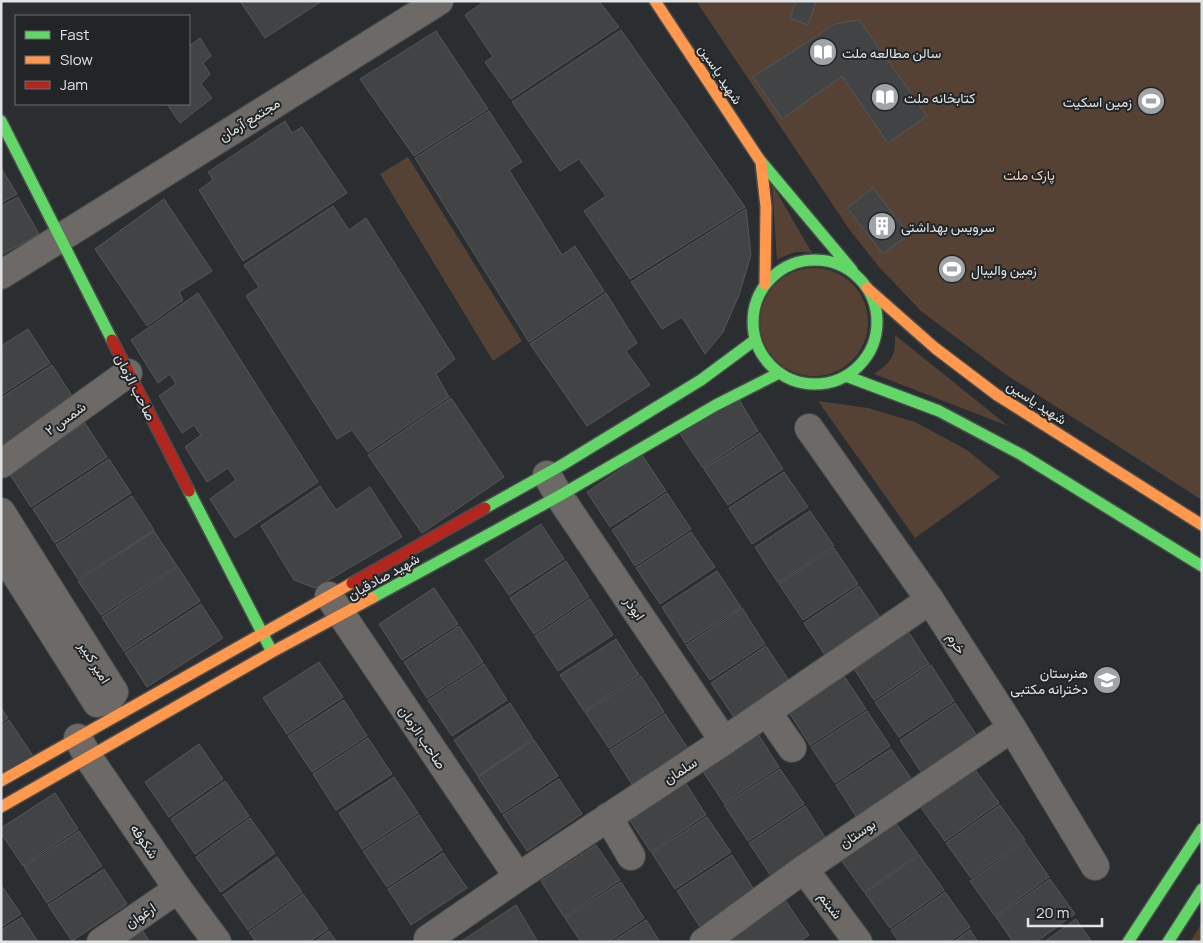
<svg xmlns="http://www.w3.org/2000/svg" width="1203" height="943" font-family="Manrope,Vazirmatn,sans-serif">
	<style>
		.green { fill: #554235 }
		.building { fill: #414345; stroke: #555758 }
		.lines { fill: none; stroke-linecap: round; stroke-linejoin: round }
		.street-casing { stroke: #494b4c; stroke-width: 30 }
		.fast-casing { stroke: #494b4c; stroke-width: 14 }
		.slow-casing { stroke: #494b4c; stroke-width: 14 }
		.jam-casing { stroke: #494b4c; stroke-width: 14 }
		.street { stroke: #6c6966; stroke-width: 28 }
		.fast { stroke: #63d668; stroke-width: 11 }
		.slow { stroke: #ff974d; stroke-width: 11 }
		.jam { stroke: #b3261e; stroke-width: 11 }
		.labels { text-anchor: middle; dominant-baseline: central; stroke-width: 4; stroke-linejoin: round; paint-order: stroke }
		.poi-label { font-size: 14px; fill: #e1e4e5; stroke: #212527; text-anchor: start }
		.street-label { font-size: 14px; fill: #e1e4e5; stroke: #212527 }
		.park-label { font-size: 14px; fill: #f9d0b4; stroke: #212527 }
	</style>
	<rect width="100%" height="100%" fill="#2b2e30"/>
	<g class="green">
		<polygon points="696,1 1202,1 1202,500 1008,376 922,312 879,267 849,229"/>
		<polygon points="408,157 522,341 493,361 380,174"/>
		<path d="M772,184L812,253C799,250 789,253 777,260Z"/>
		<circle cx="814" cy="322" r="54"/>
		<path d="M895,335L1008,426L874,374C891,362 896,357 895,335Z"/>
		<polygon points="818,401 868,408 915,422 967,450 1000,477 915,538"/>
		<polygon points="1202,923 1202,942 1190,942"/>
	</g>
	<g class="building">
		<polygon points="240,1 322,1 265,38"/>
		<polygon points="485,1 599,1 619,27 511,99 485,62 493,57 465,15"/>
		<polygon points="796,1 816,1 808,25 790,18"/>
		<polygon points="859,20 927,116 888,143 842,76 782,119 753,77 835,24"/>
		<polygon points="621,30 745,207 630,279 584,211 606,196 579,159 560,171 512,102"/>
		<polygon points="436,31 488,109 414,156 360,79"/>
		<polygon points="200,38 211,56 203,63 210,74 201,84 212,98 180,123 167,104 189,104 189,42 191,45"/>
		<polygon points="489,111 522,162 509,170 562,255 575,246 604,291 529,342 415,158"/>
		<polygon points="285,121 292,133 302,127 347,193 243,261 199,190 213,180 208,172"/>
		<polygon points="1,168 17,194 1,203"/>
		<polygon points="873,188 909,234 883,254 847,208"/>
		<polygon points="18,197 39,234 1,255 1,206"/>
		<polygon points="164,199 212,271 179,292 183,300 147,326 95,249"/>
		<polygon points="333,206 349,230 366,218 455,359 436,374 449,397 368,452 352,430 337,439 246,296 259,287 244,265"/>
		<polygon points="746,209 751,255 739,295 723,332 705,354 682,317 662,329 631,282"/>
		<polygon points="198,293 318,482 235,538 210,499 236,480 228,468 207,482 185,447 201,435 194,425 182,433 159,396 176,384 170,374 158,383 131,340"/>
		<polygon points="606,293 637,343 626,351 650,385 587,426 530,344"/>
		<polygon points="28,329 50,363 1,395 1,346"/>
		<polygon points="52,365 74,399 1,446 1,398"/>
		<polygon points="451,398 504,477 422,533 368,455"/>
		<polygon points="738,398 758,431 703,468 679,432"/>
		<polygon points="85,423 107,457 31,507 9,473"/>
		<polygon points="760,433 783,469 728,505 704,469"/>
		<polygon points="642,455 666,491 610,527 587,492"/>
		<polygon points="109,459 131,493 55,543 33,509"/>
		<polygon points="784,472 808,507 752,544 729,508"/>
		<polygon points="320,486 336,510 370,487 402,537 315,588 294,580 261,526"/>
		<polygon points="667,493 691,529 635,566 612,530"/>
		<polygon points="132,496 154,530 78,579 56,545"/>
		<polygon points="810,511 834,546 778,583 755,547"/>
		<polygon points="541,524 564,559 509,595 485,560"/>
		<polygon points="154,531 177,566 101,615 78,581"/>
		<polygon points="691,532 715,567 660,604 636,568"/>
		<polygon points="834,548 858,584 803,620 779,584"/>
		<polygon points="566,561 589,597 534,634 510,598"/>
		<polygon points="178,567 200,601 124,651 102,617"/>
		<polygon points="717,571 741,607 685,643 662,607"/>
		<polygon points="859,586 883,622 827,658 804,623"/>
		<polygon points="434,588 458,624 402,660 379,624"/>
		<polygon points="590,599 613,635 558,671 535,636"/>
		<polygon points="201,604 223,638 147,687 125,653"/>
		<polygon points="742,608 765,644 710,680 686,645"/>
		<polygon points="459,626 483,662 427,698 404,662"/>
		<polygon points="906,628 929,664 874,700 851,664"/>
		<polygon points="616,639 639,675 584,711 560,675"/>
		<polygon points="766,646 790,682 735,719 711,683"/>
		<polygon points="319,662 343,697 287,734 263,698"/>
		<polygon points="484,664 507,700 452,736 428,700"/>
		<polygon points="931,665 954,701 899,737 875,702"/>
		<polygon points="842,673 866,709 810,745 787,709"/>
		<polygon points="641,676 664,712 609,748 585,712"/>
		<polygon points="344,700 367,736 312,772 288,736"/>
		<polygon points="510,703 533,739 478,776 454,740"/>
		<polygon points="955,703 979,739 923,775 900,740"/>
		<polygon points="1,708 8,718 1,723"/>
		<polygon points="867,711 890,746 835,783 811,747"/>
		<polygon points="665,714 689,750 633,786 610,750"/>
		<polygon points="9,720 33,756 1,777 1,726"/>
		<polygon points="756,731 779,767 724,803 700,767"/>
		<polygon points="368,738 392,774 336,810 313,774"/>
		<polygon points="534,740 558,776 502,813 478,777"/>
		<polygon points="199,744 223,779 169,817 145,782"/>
		<polygon points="891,749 915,784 859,821 836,785"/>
		<polygon points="974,768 999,803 945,841 920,806"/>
		<polygon points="780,769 804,804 748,841 724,805"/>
		<polygon points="394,777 418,813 362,849 339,813"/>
		<polygon points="559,779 582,814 527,851 503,815"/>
		<polygon points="683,779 706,815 651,852 627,816"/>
		<polygon points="225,781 249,816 195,854 171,819"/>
		<polygon points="55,793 78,829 23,866 1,833 1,828"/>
		<polygon points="1000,805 1025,840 971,878 946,843"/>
		<polygon points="805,806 828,842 773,879 749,843"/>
		<polygon points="419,815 442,850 387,887 363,851"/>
		<polygon points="707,817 731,852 675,889 652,853"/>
		<polygon points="250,818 275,853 221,892 196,857"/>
		<polygon points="893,819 918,854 864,892 839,857"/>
		<polygon points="79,831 102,866 47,903 24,867"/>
		<polygon points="1025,842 1049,877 995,916 970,881"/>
		<polygon points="596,845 620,880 564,917 541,881"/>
		<polygon points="443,853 467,888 411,925 388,889"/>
		<polygon points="732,855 755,891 700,927 677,891"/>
		<polygon points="919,855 944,890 890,928 865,893"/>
		<polygon points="277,857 302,892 248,930 223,895"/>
		<polygon points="104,869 127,904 72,941 48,905"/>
		<polygon points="1050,879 1075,914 1036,942 1013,942 996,917"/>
		<polygon points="621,882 644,918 608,942 581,942 565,918"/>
		<polygon points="1,885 21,914 1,927"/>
		<polygon points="945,892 970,927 949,942 899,942 891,930"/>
		<polygon points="303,894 328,929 309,942 256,942 249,932"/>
		<polygon points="785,900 809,935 799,942 733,942 730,938"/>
		<polygon points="516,905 538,942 460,942"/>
		<polygon points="22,917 38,942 1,942 1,930"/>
		<polygon points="1076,919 1092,942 1044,942"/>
		<polygon points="646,920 660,942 612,942"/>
		<polygon points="142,930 150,942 125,942"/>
		<polygon points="970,930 978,942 953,942"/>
		<polygon points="329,931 337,942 314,942"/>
	</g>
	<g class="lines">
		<defs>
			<g id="street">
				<polyline points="1,275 439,1"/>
				<polyline points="809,428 930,600 1012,728 1095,866"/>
				<polyline points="1,464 128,373"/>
				<polyline points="547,475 559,496 724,741"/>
				<polyline points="1,512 114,692 108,701 97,703 1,551"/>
				<polyline points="329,596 518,877"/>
				<polyline points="767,712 792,748"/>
				<polyline points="78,738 88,757 178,889 217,942"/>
				<polyline points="608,817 631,856"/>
				<polyline points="804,869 858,942"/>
				<polyline points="101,942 178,889"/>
				<polyline points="430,942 428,939 518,877 724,741 930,600"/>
				<polyline points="704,942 804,869 1012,728"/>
			</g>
			<g id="fast">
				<polyline points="1,121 112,340"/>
				<polyline points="759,159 852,270"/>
				<circle cx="815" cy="322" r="62"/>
				<polyline points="846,376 939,411 1022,455 1202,566"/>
				<polyline points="189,491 271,650"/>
				<polyline points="485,508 562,465 701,380 755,340"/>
				<polyline points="372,598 559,496 716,405 779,373"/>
				<polyline points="1128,942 1202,829"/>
				<polyline points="1168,942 1202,889"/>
			</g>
			<g id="slow">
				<polyline points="655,1 759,159"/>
				<polyline points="761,162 766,207 765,284"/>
				<polyline points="867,288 935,348 997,395 1202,525"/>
				<polyline points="1,781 352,583"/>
				<polyline points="1,807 272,652 372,598"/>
			</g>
			<g id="jam">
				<polyline points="112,340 189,491"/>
				<polyline points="352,583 485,508"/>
			</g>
		</defs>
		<use href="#street" class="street-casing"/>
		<use href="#fast" class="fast-casing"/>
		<use href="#slow" class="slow-casing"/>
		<use href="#jam" class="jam-casing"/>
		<use href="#street" class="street"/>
		<use href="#fast" class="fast"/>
		<use href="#slow" class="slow"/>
		<use href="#jam" class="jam"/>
	</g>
	<defs>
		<symbol id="library-disc" viewBox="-11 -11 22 22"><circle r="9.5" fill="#a1a4a6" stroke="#212527"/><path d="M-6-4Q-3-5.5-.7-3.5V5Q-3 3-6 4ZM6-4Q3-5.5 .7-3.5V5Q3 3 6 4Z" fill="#fff"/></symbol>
		<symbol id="stadium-disc" viewBox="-11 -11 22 22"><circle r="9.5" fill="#a1a4a6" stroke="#212527"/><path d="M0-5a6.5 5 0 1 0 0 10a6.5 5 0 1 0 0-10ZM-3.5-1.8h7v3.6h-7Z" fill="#fff"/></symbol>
		<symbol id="building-disc" viewBox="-11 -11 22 22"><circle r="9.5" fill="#a1a4a6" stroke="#212527"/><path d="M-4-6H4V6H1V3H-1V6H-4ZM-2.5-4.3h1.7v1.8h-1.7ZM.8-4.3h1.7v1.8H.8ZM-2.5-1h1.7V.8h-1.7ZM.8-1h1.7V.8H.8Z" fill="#fff"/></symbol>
		<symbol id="school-disc" viewBox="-11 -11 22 22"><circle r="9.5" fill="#a1a4a6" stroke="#212527"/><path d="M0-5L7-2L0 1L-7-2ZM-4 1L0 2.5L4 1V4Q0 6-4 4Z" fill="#fff"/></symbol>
	</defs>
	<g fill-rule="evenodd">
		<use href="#library-disc" x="807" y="36" width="32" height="32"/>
		<use href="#library-disc" x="869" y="81" width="32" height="32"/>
		<use href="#stadium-disc" x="1135" y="85" width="32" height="32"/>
		<use href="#building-disc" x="866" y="210" width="32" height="32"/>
		<use href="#stadium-disc" x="936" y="253" width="32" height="32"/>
		<use href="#school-disc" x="1091" y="664" width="32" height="32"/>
	</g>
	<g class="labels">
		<g class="poi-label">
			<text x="842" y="52">سالن مطالعه ملت</text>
			<text x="904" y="97">کتابخانه ملت</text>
			<text x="1132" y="101" text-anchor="end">زمین اسکیت</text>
			<text x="901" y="226">سرویس بهداشتی</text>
			<text x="971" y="269">زمین والیبال</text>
			<text x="1088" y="672" text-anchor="end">هنرستان<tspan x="1088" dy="16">دخترانه مکتبی</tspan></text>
		</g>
		<g class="street-label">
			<text transform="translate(721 74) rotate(57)">شهید یاسین</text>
			<text transform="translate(249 119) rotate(-32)">مجتمع آرمان</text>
			<text transform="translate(136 387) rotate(63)">صاحب الزمان</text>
			<text transform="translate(1037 402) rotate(33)">شهید یاسین</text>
			<text transform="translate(65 418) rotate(-36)">شمس ۲</text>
			<text transform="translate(383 576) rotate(-29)">شهید صادقیان</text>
			<text transform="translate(635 608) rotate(56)">ابوذر</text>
			<text transform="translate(957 643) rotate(57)">خرم</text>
			<text transform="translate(95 662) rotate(58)">امیر کبیر</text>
			<text transform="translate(423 737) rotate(56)">صاحب الزمان</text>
			<text transform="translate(680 770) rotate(-33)">سلمان</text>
			<text transform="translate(857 833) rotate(-34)">بوستان</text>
			<text transform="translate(145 841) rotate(56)">شکوفه</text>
			<text transform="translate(831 905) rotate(53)">شبنم</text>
			<text transform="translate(140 915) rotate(-34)">ارغوان</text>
		</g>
		<g class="park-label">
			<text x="1029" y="174">پارک ملت</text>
		</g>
	</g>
	<rect width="1203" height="943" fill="none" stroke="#e1e4e5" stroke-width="5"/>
	<rect x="15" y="15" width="175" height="90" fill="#212527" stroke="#6e7173"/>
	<rect x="25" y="31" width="25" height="8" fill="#63d668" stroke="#6e7173"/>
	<text x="60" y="40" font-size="15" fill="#e1e4e5">Fast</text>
	<rect x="25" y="56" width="25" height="8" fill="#ff974d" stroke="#6e7173"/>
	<text x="60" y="65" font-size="15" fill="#e1e4e5">Slow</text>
	<rect x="25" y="81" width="25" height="8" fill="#b3261e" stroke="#6e7173"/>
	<text x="60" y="90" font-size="15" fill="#e1e4e5">Jam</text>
	<path d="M1028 918v8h74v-8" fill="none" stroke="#e1e4e5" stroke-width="2.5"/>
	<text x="1036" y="918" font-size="15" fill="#e1e4e5" stroke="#212527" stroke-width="4" paint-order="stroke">20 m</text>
</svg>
